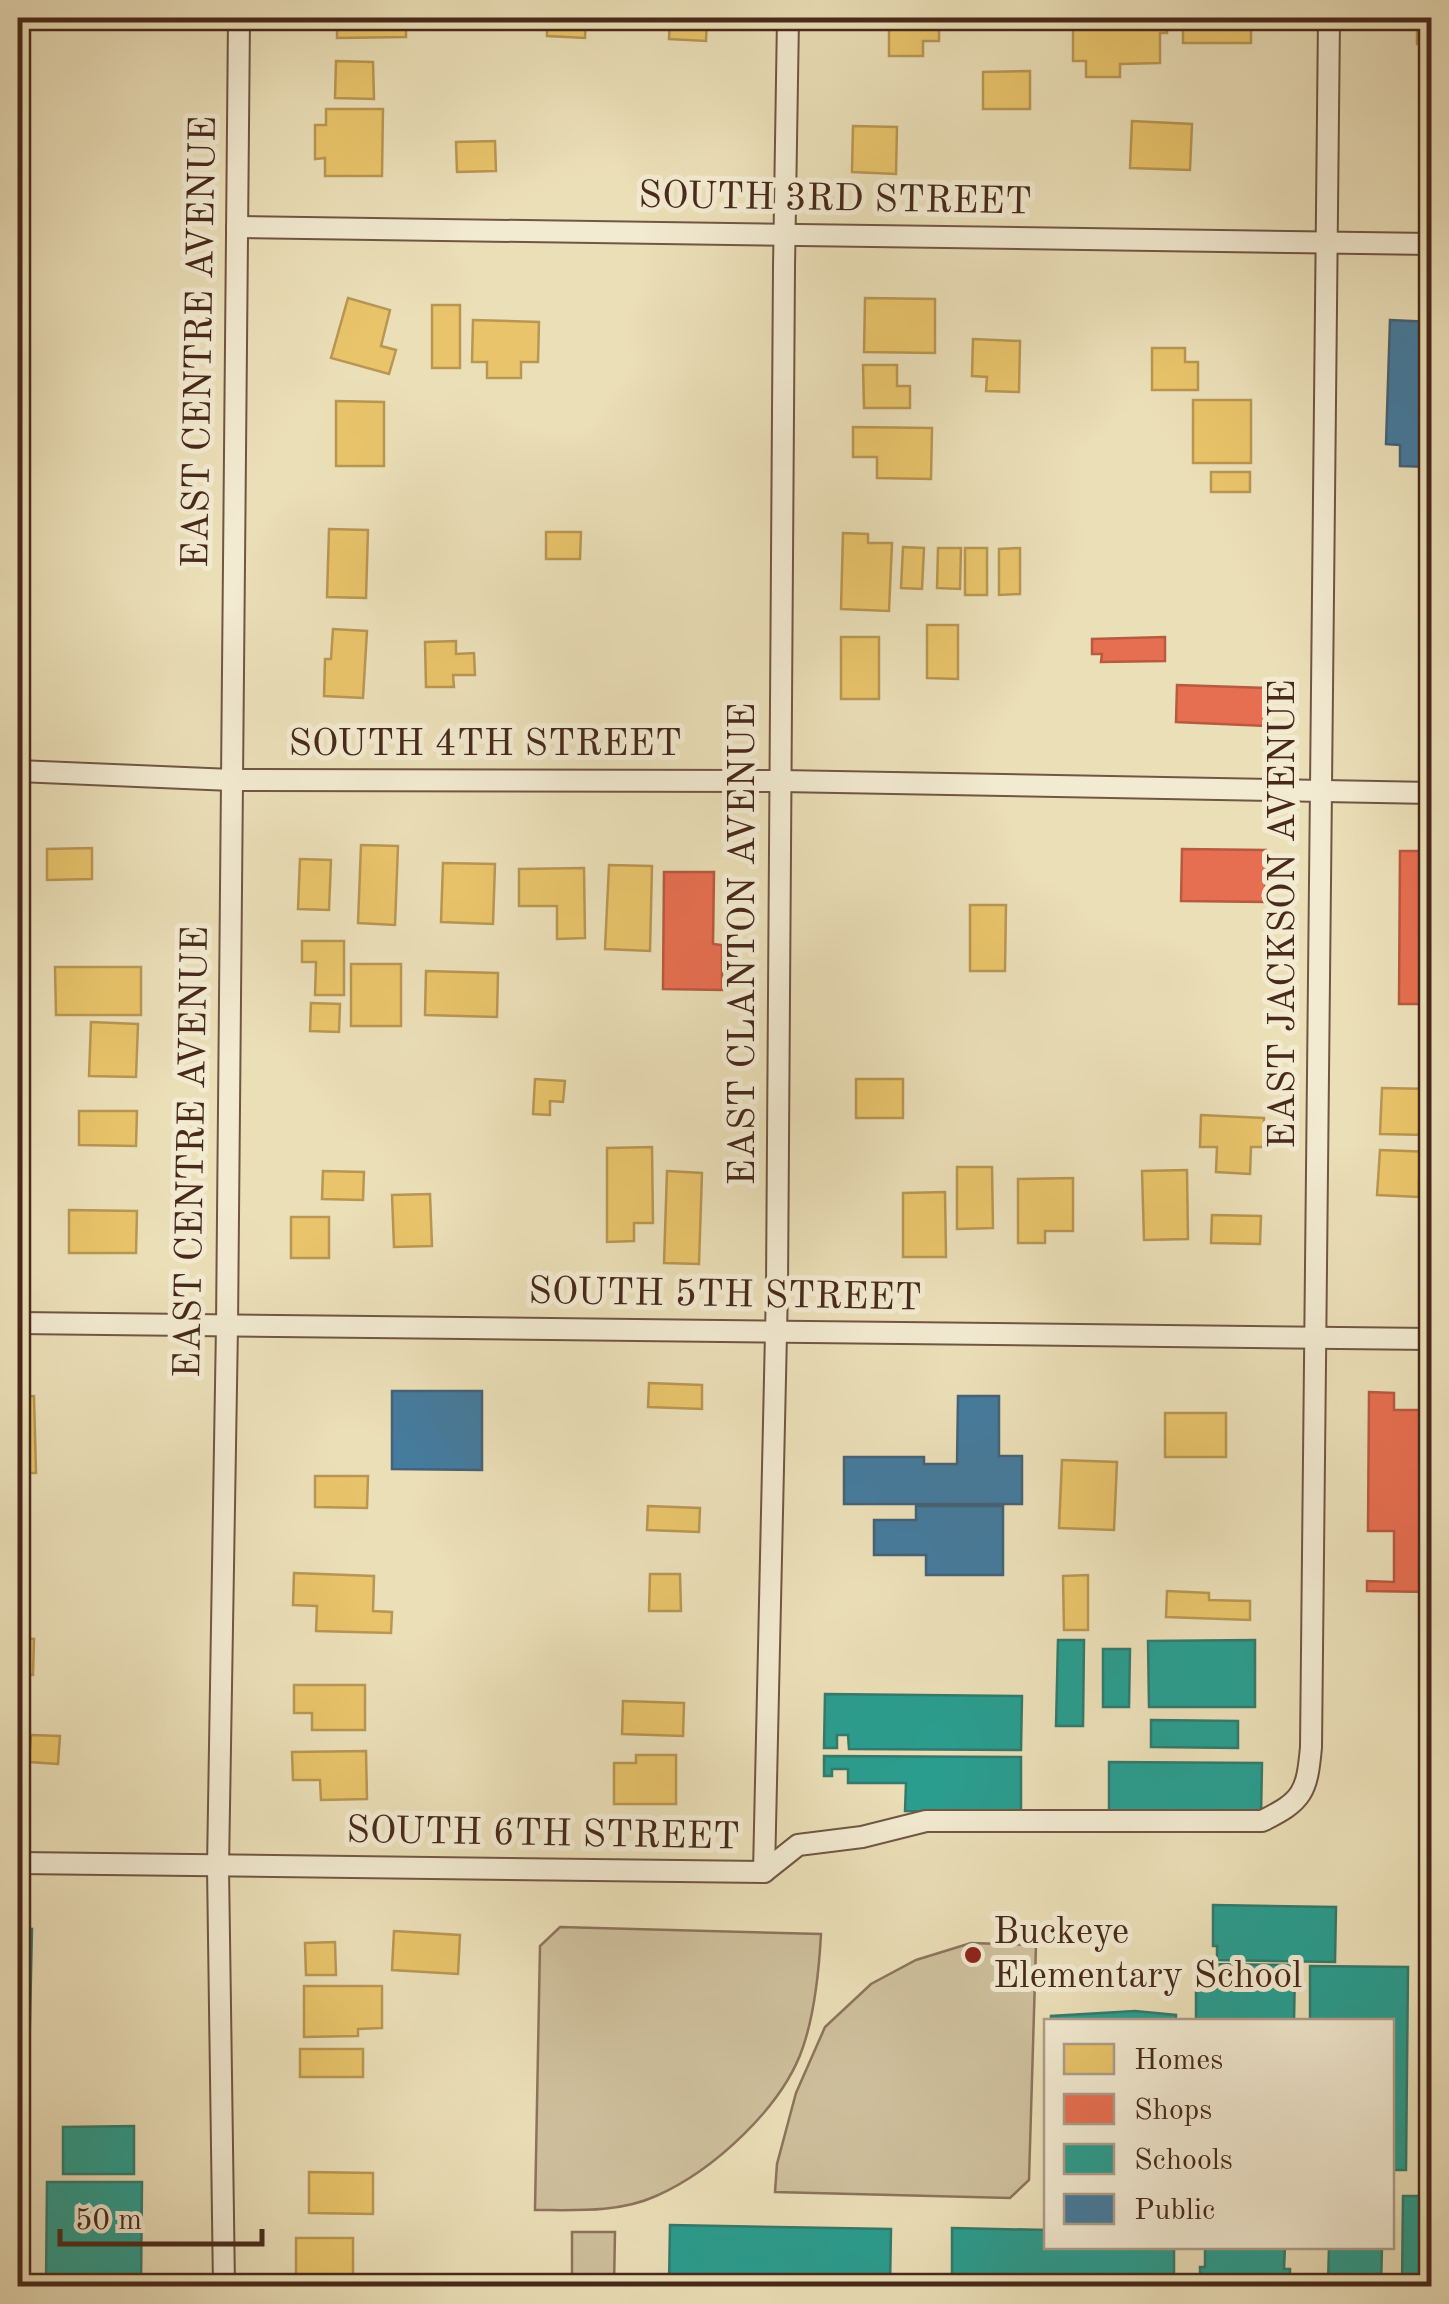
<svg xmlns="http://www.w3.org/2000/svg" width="1449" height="2304" font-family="'Old Standard TT',serif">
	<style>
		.green { fill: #cfc09d; stroke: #8c745c; stroke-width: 2.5 }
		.homes { fill: #e9c46a; stroke: #b99652; stroke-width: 2.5 }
		.shops { fill: #e76f51; stroke: #b75a40; stroke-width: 2.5 }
		.schools { fill: #2a9d8f; stroke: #337a6c; stroke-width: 2.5 }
		.public { fill: #457b9d; stroke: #466276; stroke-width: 2.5 }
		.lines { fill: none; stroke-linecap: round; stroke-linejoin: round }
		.street-casing { stroke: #715642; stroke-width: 24 }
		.street { stroke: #f2ead1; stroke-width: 20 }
		.poi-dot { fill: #8f2418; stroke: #f2ead1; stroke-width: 4 }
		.labels { text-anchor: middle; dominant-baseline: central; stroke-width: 10; stroke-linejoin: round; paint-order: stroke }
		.street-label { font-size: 38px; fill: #48291a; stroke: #f2ead1 }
		.poi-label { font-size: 38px; fill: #48291a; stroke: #f2ead1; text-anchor: start }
	</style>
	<rect width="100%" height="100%" fill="#ebdfb8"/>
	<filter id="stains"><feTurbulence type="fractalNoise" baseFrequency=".002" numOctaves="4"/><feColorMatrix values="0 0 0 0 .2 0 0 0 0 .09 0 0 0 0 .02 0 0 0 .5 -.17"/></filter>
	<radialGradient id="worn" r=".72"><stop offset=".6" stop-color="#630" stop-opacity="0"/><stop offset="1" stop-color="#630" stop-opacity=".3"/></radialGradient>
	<g class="green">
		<path d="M560,1927L821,1934C819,1971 815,2012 803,2047C783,2107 713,2171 656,2196C619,2213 574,2210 535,2210L540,1946Z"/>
		<polygon points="971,1943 1036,1945 1029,2180 1010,2198 775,2192 777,2164 796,2093 825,2027 871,1984 916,1960"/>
		<polygon points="572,2232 615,2232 614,2286 572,2286"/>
	</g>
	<g class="homes">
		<polygon points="321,18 406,18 406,37 337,38 337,20 321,21"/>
		<polygon points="547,18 586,18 585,38 547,36"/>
		<polygon points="670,18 707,18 706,41 669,39"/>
		<polygon points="917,18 939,18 939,41 923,41 923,56 889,56 889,25 917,25"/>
		<polygon points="1073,18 1167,18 1167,33 1160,33 1160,63 1120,64 1120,77 1086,77 1086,61 1073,61"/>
		<rect x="1183" y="18" width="68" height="25"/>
		<rect x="1417" y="18" width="15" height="26"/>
		<polygon points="336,61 373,62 374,99 335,98"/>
		<polygon points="1030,71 1030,109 983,109 983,72"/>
		<polygon points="326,109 383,109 382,176 325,176 325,158 315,159 315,125 326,125"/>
		<polygon points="1132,121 1192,124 1190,170 1130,168"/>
		<polygon points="853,126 897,127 896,174 852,172"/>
		<polygon points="495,141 496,171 457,172 456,142"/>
		<polygon points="348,298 390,310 381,346 396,350 389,374 331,358"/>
		<polygon points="865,298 935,299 935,353 864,352"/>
		<rect x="432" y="305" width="28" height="63"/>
		<polygon points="473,320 539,322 538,362 521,362 521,378 487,378 487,362 472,362"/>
		<polygon points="973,339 1020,341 1019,392 986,391 987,377 972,376"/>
		<polygon points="1152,348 1185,348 1185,362 1198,362 1198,390 1152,390"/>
		<polygon points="863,365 897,365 897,386 910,386 910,408 864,408"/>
		<rect x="1193" y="400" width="58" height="63"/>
		<polygon points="336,401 384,402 384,466 336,466"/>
		<polygon points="853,427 932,428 931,479 877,478 877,457 853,457"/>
		<rect x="1211" y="472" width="39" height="20"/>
		<polygon points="329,529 368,530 366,598 327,597"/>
		<polygon points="546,532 581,532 580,559 546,559"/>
		<polygon points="843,533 868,534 868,543 892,543 889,611 841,609"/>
		<polygon points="903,547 924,548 922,589 901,588"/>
		<polygon points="938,548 961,548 960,589 937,588"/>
		<rect x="965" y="548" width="22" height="47"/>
		<polygon points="1020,548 1020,594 999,595 999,549"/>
		<polygon points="927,625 958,625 958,679 927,678"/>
		<polygon points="333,629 367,631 363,698 324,696 325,659 331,659"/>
		<rect x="841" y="637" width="38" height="62"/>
		<polygon points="456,641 456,654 474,653 475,675 453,675 454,687 426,687 425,642"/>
		<polygon points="361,845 398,846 395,925 358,923"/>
		<polygon points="92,848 92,879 47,880 47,849"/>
		<polygon points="300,859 331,860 329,910 298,909"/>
		<polygon points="443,863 495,864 493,924 441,922"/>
		<polygon points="609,865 652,866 650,951 605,949"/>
		<polygon points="584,868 585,938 557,939 557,906 519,906 519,869"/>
		<polygon points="970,905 1006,905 1005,971 970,971"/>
		<polygon points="302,941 344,941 344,995 315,995 316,962 302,962"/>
		<rect x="351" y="964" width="50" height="62"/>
		<polygon points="55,967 141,967 141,1015 56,1015"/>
		<polygon points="426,971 498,973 497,1017 425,1015"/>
		<polygon points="311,1003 340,1004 339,1032 310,1031"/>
		<polygon points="91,1022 138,1024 136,1077 89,1076"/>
		<polygon points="535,1079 565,1081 563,1102 550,1101 550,1115 533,1114"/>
		<rect x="856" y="1079" width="47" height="39"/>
		<polygon points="1382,1088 1432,1089 1432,1119 1425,1119 1425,1135 1380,1134"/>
		<polygon points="79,1111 137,1111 136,1146 79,1145"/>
		<polygon points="1201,1115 1264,1118 1263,1147 1251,1147 1250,1174 1216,1172 1217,1147 1200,1147"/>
		<polygon points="652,1147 653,1223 634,1223 634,1241 607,1242 607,1148"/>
		<polygon points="1380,1150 1432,1152 1432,1181 1419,1180 1419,1197 1377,1195"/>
		<polygon points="957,1167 992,1167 993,1228 957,1229"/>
		<polygon points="1187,1170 1188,1239 1144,1240 1142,1171"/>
		<polygon points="323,1171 364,1172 363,1200 322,1199"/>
		<polygon points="667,1171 702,1173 699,1264 664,1263"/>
		<polygon points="1073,1178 1073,1231 1045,1231 1045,1243 1018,1243 1018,1179"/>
		<polygon points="945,1192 946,1257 903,1257 903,1193"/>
		<polygon points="430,1194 432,1246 394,1247 392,1195"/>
		<polygon points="69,1210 137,1211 136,1253 69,1253"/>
		<polygon points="1212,1215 1261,1216 1260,1244 1211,1243"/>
		<rect x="291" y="1217" width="38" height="41"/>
		<polygon points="649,1383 702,1385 702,1409 648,1407"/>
		<polygon points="34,1396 36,1473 18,1473 18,1397"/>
		<rect x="1165" y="1413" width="61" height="44"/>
		<polygon points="1062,1460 1117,1462 1114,1530 1059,1528"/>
		<polygon points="315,1476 368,1476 367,1508 315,1507"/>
		<polygon points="648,1506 700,1508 699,1532 647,1530"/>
		<polygon points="294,1573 374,1576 373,1611 392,1612 391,1633 316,1631 317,1606 293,1605"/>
		<polygon points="650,1574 680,1574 681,1611 649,1611"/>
		<polygon points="1088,1575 1088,1630 1064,1630 1063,1576"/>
		<polygon points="1167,1591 1209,1593 1209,1600 1250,1601 1250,1620 1166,1617"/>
		<polygon points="18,1638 34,1639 33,1675 18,1674"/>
		<polygon points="294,1685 365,1685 365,1730 312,1730 312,1713 294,1713"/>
		<polygon points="623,1701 684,1703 683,1736 622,1734"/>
		<polygon points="31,1735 60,1736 58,1764 29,1762"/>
		<polygon points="366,1751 367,1799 321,1800 320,1780 293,1780 292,1752"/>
		<polygon points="636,1755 676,1755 676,1804 614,1804 614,1763 636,1763"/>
		<polygon points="394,1931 460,1935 458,1974 392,1970"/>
		<polygon points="335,1942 336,1975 306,1975 305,1943"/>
		<polygon points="304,1986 382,1986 382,2028 358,2029 358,2036 304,2037"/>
		<rect x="300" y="2049" width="63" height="28"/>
		<polygon points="309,2172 373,2173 373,2214 309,2213"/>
		<rect x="296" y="2238" width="57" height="47"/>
	</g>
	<g class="shops">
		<polygon points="1165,637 1165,661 1101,662 1102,654 1092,654 1092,639"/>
		<polygon points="1177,685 1267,688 1266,726 1176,722"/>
		<polygon points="1182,849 1266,850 1265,902 1181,901"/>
		<polygon points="1400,851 1432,851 1432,1004 1399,1004"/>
		<polygon points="664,872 714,872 713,944 722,945 722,990 663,989"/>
		<polygon points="1369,1392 1394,1393 1394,1410 1420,1410 1420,1403 1429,1403 1428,1592 1367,1591 1367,1581 1394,1582 1394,1531 1368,1531"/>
	</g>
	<g class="schools">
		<polygon points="1426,1631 1432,1631 1432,1804 1422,1804"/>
		<polygon points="1058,1640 1084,1640 1083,1726 1056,1726"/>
		<polygon points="1255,1640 1255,1707 1149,1707 1148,1641"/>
		<polygon points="1103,1649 1130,1649 1129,1707 1103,1707"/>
		<polygon points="825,1694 1022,1696 1021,1750 849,1749 848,1735 837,1735 837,1748 824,1748"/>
		<polygon points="1151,1720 1238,1721 1238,1748 1151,1747"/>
		<polygon points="824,1756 1021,1757 1021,1812 905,1811 906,1783 848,1783 848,1769 832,1769 832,1776 824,1776"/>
		<polygon points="1109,1762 1262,1763 1261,1817 1109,1816"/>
		<polygon points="1213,1905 1336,1907 1335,1962 1217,1960 1217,1946 1213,1946"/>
		<polygon points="18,1928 32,1929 25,2251 18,2250"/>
		<polygon points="1196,1964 1295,1965 1294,2022 1196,2022"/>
		<polygon points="1310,1966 1408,1967 1406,2170 1392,2170 1392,2022 1310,2022"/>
		<polygon points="1135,2011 1176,2015 1176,2022 1051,2022 1051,2016"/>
		<polygon points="134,2126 134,2174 63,2174 63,2127"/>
		<polygon points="47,2182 142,2182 141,2286 46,2286"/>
		<polygon points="1403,2196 1432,2196 1432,2286 1402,2286"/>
		<polygon points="670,2225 891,2229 890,2286 669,2286"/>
		<polygon points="952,2228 1046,2230 1046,2246 1174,2246 1174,2286 952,2286"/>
		<polygon points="1205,2246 1285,2246 1284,2269 1290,2269 1290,2286 1200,2286 1200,2267 1205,2267"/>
		<polygon points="1329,2246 1382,2246 1381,2286 1328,2286"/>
	</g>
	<g class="public">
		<polygon points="1390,320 1432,322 1432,467 1400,466 1400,445 1386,444"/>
		<polygon points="392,1391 482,1391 482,1470 392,1469"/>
		<polygon points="958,1396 999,1396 999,1456 1022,1456 1022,1504 844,1504 844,1457 924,1457 924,1464 957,1464"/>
		<polygon points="916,1506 1003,1506 1003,1575 926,1575 926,1555 874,1555 874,1520 916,1520"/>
	</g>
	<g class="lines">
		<defs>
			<g id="street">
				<polyline points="237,227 1432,244"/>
				<polyline points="18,771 232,780 781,781 1432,793"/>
				<polyline points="18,1323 1432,1339"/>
				<path d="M18,1863L764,1872L798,1845L862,1837L926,1821H1262C1303,1801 1307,1792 1311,1747L1329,18"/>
				<polyline points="764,1872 777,1288 784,267 788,18"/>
				<polyline points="224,2286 218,1867 227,1326 239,18"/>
			</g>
		</defs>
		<use href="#street" class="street-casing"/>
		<use href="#street" class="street"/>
	</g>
	<circle class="poi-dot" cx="973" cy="1955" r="10"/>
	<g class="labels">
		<g class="street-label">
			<text transform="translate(835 200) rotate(1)">SOUTH 3RD STREET</text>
			<text transform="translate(201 342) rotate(-89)">EAST CENTRE AVENUE</text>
			<text x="485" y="745">SOUTH 4TH STREET</text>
			<text transform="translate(1284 914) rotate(-90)">EAST JACKSON AVENUE</text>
			<text transform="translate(744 944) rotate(-90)">EAST CLANTON AVENUE</text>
			<text transform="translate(193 1152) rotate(-89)">EAST CENTRE AVENUE</text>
			<text transform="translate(725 1296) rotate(1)">SOUTH 5TH STREET</text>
			<text transform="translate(543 1835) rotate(1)">SOUTH 6TH STREET</text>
		</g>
		<g class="poi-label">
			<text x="993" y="1933">Buckeye<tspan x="993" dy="44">Elementary School</tspan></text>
		</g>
	</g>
	<rect width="1449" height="2304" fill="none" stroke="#ebdfb8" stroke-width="60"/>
	<rect x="20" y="20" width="1409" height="2264" fill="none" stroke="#48291a" stroke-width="5"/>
	<rect x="30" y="30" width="1389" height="2244" fill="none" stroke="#48291a" stroke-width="2.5"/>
	<rect x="1044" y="2019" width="350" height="230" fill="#f2ead1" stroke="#ae9d88" stroke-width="2.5"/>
	<rect x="1064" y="2044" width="50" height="30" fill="#e9c46a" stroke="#ae9d88" stroke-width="2.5"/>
	<text x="1134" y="2069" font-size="30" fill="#48291a">Homes</text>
	<rect x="1064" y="2094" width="50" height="30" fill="#e76f51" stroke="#ae9d88" stroke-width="2.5"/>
	<text x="1134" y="2119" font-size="30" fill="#48291a">Shops</text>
	<rect x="1064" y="2144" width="50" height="30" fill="#2a9d8f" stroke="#ae9d88" stroke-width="2.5"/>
	<text x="1134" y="2169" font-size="30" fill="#48291a">Schools</text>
	<rect x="1064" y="2194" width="50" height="30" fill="#457b9d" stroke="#ae9d88" stroke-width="2.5"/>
	<text x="1134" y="2219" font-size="30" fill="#48291a">Public</text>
	<path d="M60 2229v15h202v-15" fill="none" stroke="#48291a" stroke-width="5"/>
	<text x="75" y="2229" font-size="30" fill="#48291a" stroke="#f2ead1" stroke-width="8" paint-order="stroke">50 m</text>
	<rect width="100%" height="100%" filter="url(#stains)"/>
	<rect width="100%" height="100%" fill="url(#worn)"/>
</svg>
